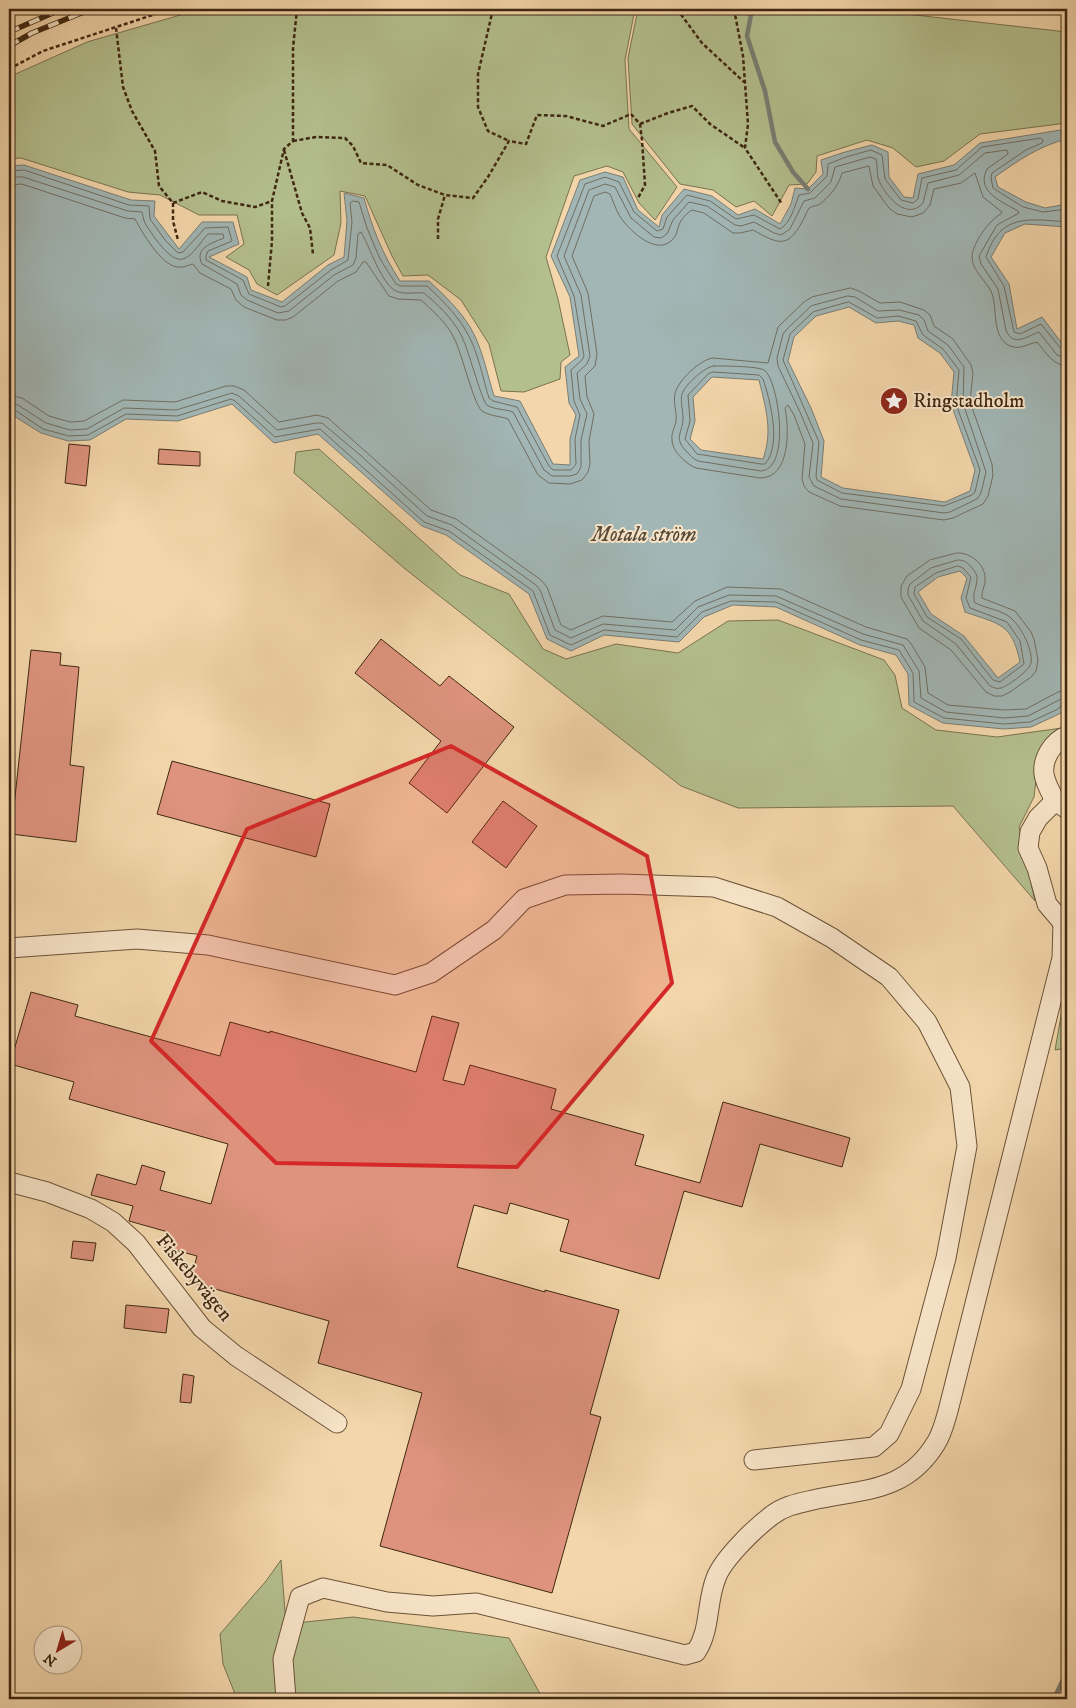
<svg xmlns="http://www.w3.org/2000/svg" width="1076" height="1708" font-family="'IM FELL DW Pica',serif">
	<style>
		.green { fill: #b4bf8e; stroke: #7a734f }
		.water { fill: #a1b6b5; stroke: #7a7d73; fill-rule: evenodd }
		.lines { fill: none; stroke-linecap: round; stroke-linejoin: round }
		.shore { stroke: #706e62; stroke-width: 1 }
		.stream { stroke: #7a7d73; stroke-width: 4.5 }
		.building { fill: #de937e; stroke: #3f2710 }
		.minor-casing { stroke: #6c5337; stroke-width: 21 }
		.path { stroke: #3f2710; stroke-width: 2.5; stroke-dasharray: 4 2.5; stroke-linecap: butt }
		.minor { stroke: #f7e4c8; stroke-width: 19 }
		.rail-casing { stroke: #3f2710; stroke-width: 5.5 }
		.rail { stroke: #f7e4c8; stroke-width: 4; stroke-dasharray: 11; stroke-linecap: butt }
		.marked { fill: #d62828; fill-opacity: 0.2; stroke: #d62828; stroke-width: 4; stroke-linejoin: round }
		.labels { text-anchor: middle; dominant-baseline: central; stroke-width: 4; stroke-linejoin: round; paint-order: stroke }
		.poi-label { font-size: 20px; fill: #3f2710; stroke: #f7e4c8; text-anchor: start }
		.street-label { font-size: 20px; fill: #3f2710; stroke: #f7e4c8 }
		.water-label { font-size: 21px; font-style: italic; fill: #584b39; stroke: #f7e4c8 }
	</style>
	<rect width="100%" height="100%" fill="#f3d6ab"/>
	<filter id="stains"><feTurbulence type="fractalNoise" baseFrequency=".004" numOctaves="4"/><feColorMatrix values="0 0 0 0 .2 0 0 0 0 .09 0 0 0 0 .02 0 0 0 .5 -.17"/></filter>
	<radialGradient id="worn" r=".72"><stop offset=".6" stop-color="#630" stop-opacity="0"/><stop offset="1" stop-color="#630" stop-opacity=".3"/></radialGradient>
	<g class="green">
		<polygon points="201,9 635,9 625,60 629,129 677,187 655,220 639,203 623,172 607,166 574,176 546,257 558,299 570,355 561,362 560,379 524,392 501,391 489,344 461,300 428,275 403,276 392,256 365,196 340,191 341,223 334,255 277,295 257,284 249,270 226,257 244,244 237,215 199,215 160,195 128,192 21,158 9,159 9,77 87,42"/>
		<polygon points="638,9 861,9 1067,32 1067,123 980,134 944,161 916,167 893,148 867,140 817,156 816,172 807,184 789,185 772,216 754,201 736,207 713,190 680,184 632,124 628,58"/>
		<polygon points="319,449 460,575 509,594 543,649 566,659 616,644 678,653 728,621 778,620 884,660 895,675 902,708 936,730 997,737 1062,728 1039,754 1034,797 1019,827 1035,901 953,806 738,808 681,786 404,568 294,473 296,452"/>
		<polygon points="1067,982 1067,1048 1055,1050"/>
		<polygon points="281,1560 286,1624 353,1617 509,1638 543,1699 237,1699 223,1664 220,1634 266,1581"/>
	</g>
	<path class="water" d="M1067,129V139C1041,145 1017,161 995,177L998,187L1026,202L1045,208L1067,204V227L1025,224L1005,233L991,257L1009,284L1017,329L1042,317L1067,350V708L1059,714L1031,727L1004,729L943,723L909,705L908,674L896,655L860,645L776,607L733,605L704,617L679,642L604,635L571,651L547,639L529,594L446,535L422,526L318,434L274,443L232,404L178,421L126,419L90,440L68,441L41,433L9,413V166L24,165L131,200L155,201L154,216L179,249L202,222H233L239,244L209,257L247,277L251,290L282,302L328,265L344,257L347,221L344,193L364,198C373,230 382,253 400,281H429C444,295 459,309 470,327C482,347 487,373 494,396L520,401L553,464L570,465V439L576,415L569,403L565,367L579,356L570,297L551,256L580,180L605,172L623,177L638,210L659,227L662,215L684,189L712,196L738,215L755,209L780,224L791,204L795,188L808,189L823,174L821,160L845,152L872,145L888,152L889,177L904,197L913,198L918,174L954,165L980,143ZM849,307L876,323L898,321L914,325L918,338L940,353L954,372L951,404L975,470L970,491L945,502L843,488L821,477L824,441L811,408L788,361L794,337L816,316ZM712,377L759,380C766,409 773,431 763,459L701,450L690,439L695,421L693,397ZM960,571L967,578L961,598L965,612C999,624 1012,623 1020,662L998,678L964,636L931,614L918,592L938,577Z"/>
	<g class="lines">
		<g class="shore">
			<path d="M9,171L24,170L129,205L149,206L150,219L165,240L178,253L183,252L205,228L228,227L232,241L208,251L206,256V260L243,280L249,294L281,307L285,306L331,270L348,260L352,222L350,203L353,201L359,202L367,228L380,259L396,284L401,286H427C441,299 455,313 465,329C478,350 482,376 489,398L493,401L517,407L549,466L553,470H571L576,464L575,439L580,415L574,401L571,370L582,360L584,356L574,296L557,256L585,184L605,177L619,182L634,212L657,231L663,229L667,217L687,195L710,201L736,219L754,215L780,229C791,223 795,205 799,195L810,193L827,176L828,164L846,157L871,150L882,155L885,179L901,200L913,203L918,199L922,178L956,170L982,147L1041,138L1043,140L1042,143L1026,150L992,173L991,178L993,188L1023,207L1043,212L1067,209"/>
			<path d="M9,177H23L128,211L142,212C143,215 143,219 145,223C151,233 170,263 183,259C193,256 201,241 208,234H223L224,238C212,243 194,248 202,264L237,284L241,295L247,300L278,313L289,311L334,275L353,265L356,258L358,234L361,232C369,245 382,285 396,291C404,295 416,292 424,293C437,304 451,317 460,333C468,346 481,400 487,405C494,410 506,409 513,412L544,470L552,476H570L577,474L581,467V440L587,414L580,399L577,373L587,364L590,356L581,295L564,256L589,190L605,184L615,187L631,218L654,237L661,238L667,234L673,220L689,202L707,206L735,225L741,226L754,222L774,233L781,235L790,229L804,201L815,198L831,182L835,167L870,157L876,159C878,166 876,176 880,183C887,197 907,221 923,203L928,183L959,175L985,153L1007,150L1008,154L987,169C975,192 1003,202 1018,211L1019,213L997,225L979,256L981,264L998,289L1006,330C1013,348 1027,336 1039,332L1057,355L1067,358"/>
			<path d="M9,185L22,184L125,218L135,219C142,232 161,265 177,267C183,268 188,265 193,264L200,273L231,289L236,300L244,307L277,320H286L293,317L338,281L356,272L363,262H366L389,296L398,299L421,300C433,311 447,323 454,338C462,353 473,403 482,411C489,416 500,416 508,419L538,475L549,483L570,484L582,480L588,472L590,464L589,441L594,414L587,397L585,376L595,366L597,354L588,293L572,256L594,196L605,192L610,194C614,203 617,214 624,222C634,234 658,256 673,239C677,235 677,230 679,225C681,219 687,213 692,210L704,213L733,233H740L753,230C777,243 787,250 802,222C804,219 807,211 809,208C812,206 817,206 820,204C830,196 839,185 842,173L869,166L873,186L889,208L897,214L912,217L923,213L930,205L934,189L961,183L975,173L983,197L1002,212L1001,214C990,219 972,244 972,257C972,270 985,280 991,291C998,306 991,335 1008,345C1019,351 1027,344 1037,342C1046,352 1052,365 1067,366"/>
			<path d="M1067,222C1029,219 1000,213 986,257L1004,286L1014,332L1020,334L1041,324L1062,350L1067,352"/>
			<path d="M851,288L859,291L880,303L900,302L924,310L930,315L934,326L953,339L971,365L973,373L970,402L992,464L993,475L988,496L983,504L953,518L944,520L840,506L809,492L804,486L802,479L805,444L794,415L788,405L785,408C789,428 791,478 760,478L696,468C686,464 672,451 672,440C671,433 675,427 676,421C677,412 673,402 675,394C677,381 701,359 713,358L768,363L778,327L804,302L812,297Z"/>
			<polygon points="848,296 855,297 878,311 899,310 919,315 924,320 928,331 948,345 964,367 963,403 986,472 981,493 977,499 950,512 944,513 841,499 814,486 809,477 813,443 800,412 778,366 777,358 783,334 787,329 811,306"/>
			<polygon points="849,302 877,318 898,316 916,321 923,335 943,349 959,370 956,404 980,470 975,492 972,495 944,506 842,493 817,480 816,476 819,442 783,360 790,334 813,312"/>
			<path d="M714,366C724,366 756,366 764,370C778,378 792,469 761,471L698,461C693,459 690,455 686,451C673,437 683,433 683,418C683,410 680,401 682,394C684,386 705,366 714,366Z"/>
			<path d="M713,372L759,375L763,379C770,400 782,445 765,464H761L697,454L685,439L690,421L688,395L708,374Z"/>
			<polyline points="9,395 22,398 49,416 70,422 84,421 123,400 175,402 226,386 234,386 244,390 279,422 317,415 328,418 431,510 456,519 541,580 547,587 561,625 571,630 603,616 672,622 695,601 727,587 781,589 866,627 907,639 912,645 925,667 928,693 948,705 1004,710 1026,709 1058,692 1067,690"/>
			<polyline points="9,403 18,405 46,423 70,430 87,429 124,408 176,410 232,393 239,396 277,430 316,423 322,423 359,454 427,516 452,525 536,585 540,590 555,630 571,638 603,624 675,630 698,607 729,595 776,596 863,634 903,645 919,671 921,698 946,712 1004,718 1028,716 1061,699 1067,698"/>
			<polyline points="9,409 15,410 43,429 69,436 88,435 126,414 177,416 231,399 235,401 275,437 320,429 424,522 449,531 533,591 550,635 571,645 604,630 677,637 702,612 731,601 776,602 861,640 899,650 913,673 914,702 944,718 1004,724 1030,722 1056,710 1064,704 1067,704"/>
			<path d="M957,553C970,552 985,564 985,578C986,585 981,591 982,598L1015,611L1031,632L1034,639L1038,660L1036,671L1031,677L1010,692L1002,696H994L986,692L951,650L919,628L901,597V586L907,576L930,560Z"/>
			<path d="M958,560C965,560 968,563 972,568C984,580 970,590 975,603C985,608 1002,610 1011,618C1021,627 1033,649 1031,663C1030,670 1008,686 1001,688C997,689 994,688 990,686L956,644L923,621L908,595V589L910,584L931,568Z"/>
			<polygon points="958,566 963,568 971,577 966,598 970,608 1007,622 1020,641 1024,664 1000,682 993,680 961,639 927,617 914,594 915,587 936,573"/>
		</g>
		<g class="stream">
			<polyline points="752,9 747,36 765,91 775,142 793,172 808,189"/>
			<polyline points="1054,1699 1067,1671"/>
		</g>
	</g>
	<g class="building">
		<polygon points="69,444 90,446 86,486 65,483"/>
		<polygon points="159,449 200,452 200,466 158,464"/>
		<polygon points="381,639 440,686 449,676 514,727 447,813 409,783 441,741 355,673"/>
		<polygon points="31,650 61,653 60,665 79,667 70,765 84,767 76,842 11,834"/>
		<polygon points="172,761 330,804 316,857 157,814"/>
		<polygon points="503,801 537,826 506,868 472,842"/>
		<polygon points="31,992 78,1005 75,1016 220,1056 230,1022 270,1033 270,1031 416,1072 432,1016 459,1023 443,1080 464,1085 470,1065 556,1089 551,1109 644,1135 635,1165 700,1183 723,1102 850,1138 842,1167 760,1144 742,1207 684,1191 659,1279 560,1251 569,1220 510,1203 507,1214 474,1205 457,1267 545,1292 545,1290 619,1310 590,1414 601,1417 552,1593 380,1546 422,1393 318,1363 329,1321 190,1282 197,1256 164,1247 168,1232 129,1221 133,1206 91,1195 97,1174 136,1185 142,1165 165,1172 160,1190 211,1204 228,1144 69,1099 74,1082 10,1064"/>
		<polygon points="73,1241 96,1243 93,1261 71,1258"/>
		<polygon points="126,1305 169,1309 166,1333 124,1328"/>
		<polygon points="183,1374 194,1376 191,1403 180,1402"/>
	</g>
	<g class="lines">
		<defs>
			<g id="minor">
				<path d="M1067,736C1053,741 1042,759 1044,774C1045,781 1051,794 1055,800C1057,803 1063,806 1067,809"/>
				<polyline points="1055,801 1038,818 1030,832 1028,848 1037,868 1047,904 1063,923"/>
				<polyline points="9,948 137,939 208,945 395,985 431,973 494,930 524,899 565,885 621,884 714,887 777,907 832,938 889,977 927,1022 960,1087 967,1146 946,1258 911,1389 889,1434 874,1447 754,1460"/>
				<polyline points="9,1182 47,1192 91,1209 113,1222 136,1243 202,1328 236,1356 337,1423"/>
				<path d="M286,1699L283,1659L300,1597L323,1588L387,1602L433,1606L476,1603L685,1655L696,1652C711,1629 706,1603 716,1578C723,1559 755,1528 771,1516C785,1505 800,1503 817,1499C866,1489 907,1491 936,1443C942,1434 945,1421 948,1411L1062,958L1063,923L1067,915"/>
			</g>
		</defs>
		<use href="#minor" class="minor-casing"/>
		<g class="path">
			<polyline points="493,9 478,74 478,107 488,131 509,141"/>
			<polyline points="507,9 520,12 541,9"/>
			<polyline points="677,9 702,43 744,82"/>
			<polyline points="734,9 743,56 748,124 745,148 782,204"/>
			<polyline points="116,28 123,87 132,111 155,151 159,186 173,203 202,192 222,201 255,207 272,201"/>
			<polyline points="9,69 43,51 171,9"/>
			<polyline points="640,124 668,113 692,106 710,124 745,148"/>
			<polyline points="293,141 316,137 345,138 353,146 361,163 387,165 418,185 445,195 473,198 488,177 509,141 526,144 537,115 566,116 603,126 631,114 640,124 642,140 645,185 638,198"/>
			<polyline points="284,150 302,213 310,228 313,254"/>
			<polyline points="173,203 173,221 178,240"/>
			<polyline points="438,239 438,219 445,195"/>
			<polyline points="268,286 272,241 272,201 284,149 293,141 293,48 297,9"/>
		</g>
		<use href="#minor" class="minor"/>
		<defs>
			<g id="rail">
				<polyline points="1061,9 1067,9"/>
				<polyline points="9,32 62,9"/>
				<polyline points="9,46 32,33 91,9"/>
			</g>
		</defs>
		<use href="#rail" class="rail-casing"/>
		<use href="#rail" class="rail"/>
	</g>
	<path class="marked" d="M451,746L647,856L672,983L517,1167L276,1163L151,1041L247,829Z"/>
	<defs>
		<symbol id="sight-disc" viewBox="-11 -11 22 22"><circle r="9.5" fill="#8f2418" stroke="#f7e4c8"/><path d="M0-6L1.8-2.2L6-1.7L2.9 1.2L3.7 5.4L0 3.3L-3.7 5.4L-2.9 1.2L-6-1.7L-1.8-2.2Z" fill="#fff"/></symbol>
	</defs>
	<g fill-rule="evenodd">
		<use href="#sight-disc" x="878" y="385" width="32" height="32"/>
	</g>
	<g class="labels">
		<g class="poi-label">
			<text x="913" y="401">Ringstadholm</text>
		</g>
		<g class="street-label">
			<text transform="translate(194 1278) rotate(50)">Fiskebyvägen</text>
		</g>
		<g class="water-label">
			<text x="644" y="535">Motala ström</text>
		</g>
	</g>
	<rect width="1076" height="1708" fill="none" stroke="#f3d6ab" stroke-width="30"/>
	<rect x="10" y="10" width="1056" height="1688" fill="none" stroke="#3f2710" stroke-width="2.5"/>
	<rect x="15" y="15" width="1046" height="1678" fill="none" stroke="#3f2710"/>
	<g transform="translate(58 1650) rotate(218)"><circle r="24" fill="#f7e4c8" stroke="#ad987e"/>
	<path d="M0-4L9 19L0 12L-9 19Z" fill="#8f2418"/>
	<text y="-8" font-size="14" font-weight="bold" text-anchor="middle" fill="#3f2710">N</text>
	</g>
	<rect width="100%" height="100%" filter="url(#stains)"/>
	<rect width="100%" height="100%" fill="url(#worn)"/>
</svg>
